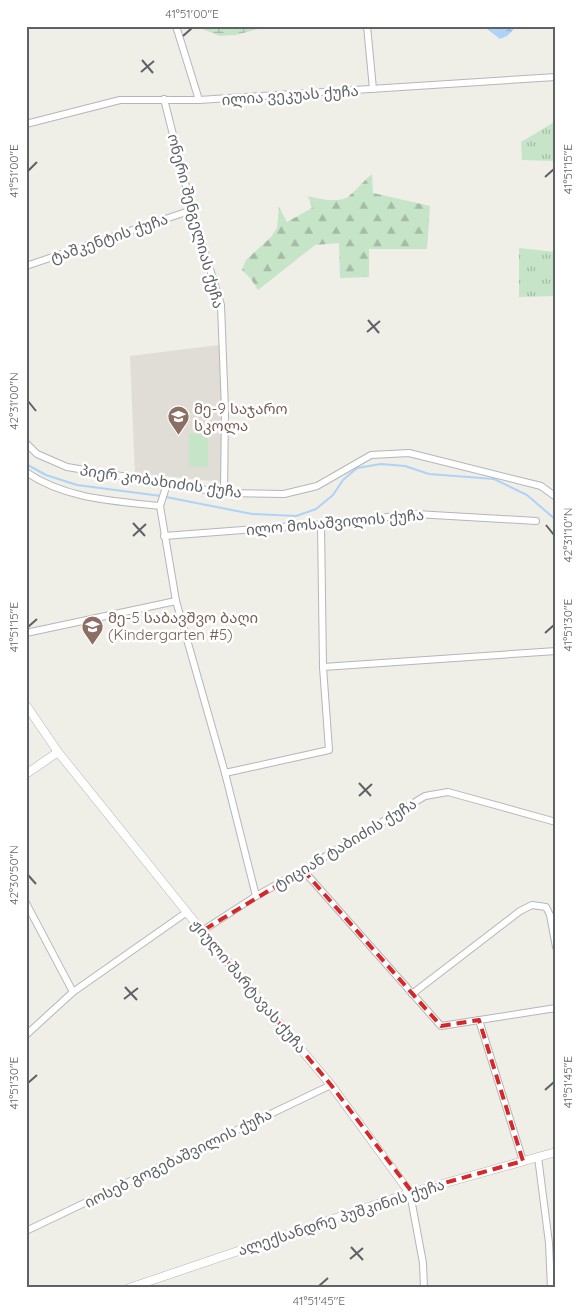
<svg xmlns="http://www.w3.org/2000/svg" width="582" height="1314" font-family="Quicksand,'Noto Sans Georgian',sans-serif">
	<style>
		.education { fill: #dfddd5 }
		.grass { fill: url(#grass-tufts) }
		.forest { fill: url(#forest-firs) }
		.wetland { fill: url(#wetland-marsh) }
		.garden { fill: #c6e4c8 }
		.water { fill: url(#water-ripples) }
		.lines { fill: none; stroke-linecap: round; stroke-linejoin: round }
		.stream { stroke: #aed2f8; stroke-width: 2 }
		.minor-casing { stroke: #b4b6ba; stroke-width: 8 }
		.tertiary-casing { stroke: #b4b6ba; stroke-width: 9 }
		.minor { stroke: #fff; stroke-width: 6 }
		.tertiary { stroke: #fff; stroke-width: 8 }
		.marked { fill: none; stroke: #d62828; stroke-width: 4; stroke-dasharray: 10 6; stroke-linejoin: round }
		.ticks { fill: none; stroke: #5e6166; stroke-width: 2 }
		.labels { text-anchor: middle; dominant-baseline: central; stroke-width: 5; stroke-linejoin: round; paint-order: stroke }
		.street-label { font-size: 15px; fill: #5e6166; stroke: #fff }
		.education-label { font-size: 15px; fill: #785e54; stroke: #fff; text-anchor: start }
		.neatline { fill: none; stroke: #5e6166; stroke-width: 2 }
		.ticks-label { font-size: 12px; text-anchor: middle; fill: #5e6166 }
	</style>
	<defs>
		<pattern id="grass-tufts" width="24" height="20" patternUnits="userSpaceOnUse" patternTransform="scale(1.25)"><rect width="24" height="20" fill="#c6e4c8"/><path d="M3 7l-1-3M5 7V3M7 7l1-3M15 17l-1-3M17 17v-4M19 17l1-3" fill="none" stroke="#a4bca6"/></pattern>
		<pattern id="forest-firs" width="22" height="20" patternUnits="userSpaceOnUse" patternTransform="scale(1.25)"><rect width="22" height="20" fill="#c6e4c8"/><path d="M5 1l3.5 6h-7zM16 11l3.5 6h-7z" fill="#a4bca6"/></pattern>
		<pattern id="wetland-marsh" width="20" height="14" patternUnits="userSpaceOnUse" patternTransform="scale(1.25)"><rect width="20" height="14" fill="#c6e4c8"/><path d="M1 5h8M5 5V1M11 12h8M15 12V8" fill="none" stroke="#a4bca6"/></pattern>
		<pattern id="water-ripples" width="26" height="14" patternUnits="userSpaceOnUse" patternTransform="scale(1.25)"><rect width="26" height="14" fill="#aed2f8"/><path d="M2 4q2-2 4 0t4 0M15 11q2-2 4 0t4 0" fill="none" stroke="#91aecd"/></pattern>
	</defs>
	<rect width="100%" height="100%" fill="#efeee7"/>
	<polygon class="education" points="219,345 222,399 222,482 135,473 130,356"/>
	<g class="grass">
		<polygon points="556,121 556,161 522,160 521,142"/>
		<polygon points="519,248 556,252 556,296 519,297"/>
	</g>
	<path class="forest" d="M372,174L373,193L430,206L427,249H369V277L340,278L339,243L315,245L258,290L251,279L242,270L246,260L271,237L277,228L279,207L287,222L312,208L308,196C319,199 337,203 348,197C352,194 367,178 372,174Z"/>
	<polygon class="wetland" points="188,26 260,26 258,29 236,35 220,36 202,29 189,28"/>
	<polygon class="garden" points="189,433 208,434 208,467 189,467"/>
	<polygon class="water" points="483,26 533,26 516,27 507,36 500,39"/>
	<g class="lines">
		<g class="stream">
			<polyline points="26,464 46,475 77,485 161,496"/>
			<polyline points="166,497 252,514 296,516 316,509 333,495 343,480 357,468 381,464 405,466 429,474 494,479 527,495 556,520"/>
		</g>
		<defs>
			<g id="minor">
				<polyline points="176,26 199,100"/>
				<polyline points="367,26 373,89"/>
				<polyline points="164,99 192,210 221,305 225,410 224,493"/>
				<polyline points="26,124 120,100 199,100 556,77"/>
				<polyline points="26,266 192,210"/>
				<polyline points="26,443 37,454 67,467 224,493 284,494 317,486 371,455 409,453 541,486 556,497"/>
				<path d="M26,472C65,499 114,501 160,506"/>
				<polyline points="167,484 160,506 176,601 225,773 256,896"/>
				<polyline points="164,536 321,524 416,514 536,521"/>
				<polyline points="26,633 176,601"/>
				<polyline points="323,667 556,651"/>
				<polyline points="225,773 329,750 323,667 321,524"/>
				<polyline points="303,870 441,1026 556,1008"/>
				<polyline points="26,903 73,992"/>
				<polyline points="202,931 256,896 303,870 425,796 448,792 556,822"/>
				<polyline points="412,994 520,911 532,905 546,907 550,915 556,947"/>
				<polyline points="479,1020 523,1161"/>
				<polyline points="26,1035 73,992 187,912"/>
				<polyline points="538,1157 549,1243 551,1288"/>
				<polyline points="410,1193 423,1263 424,1288"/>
				<polyline points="26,1231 331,1085"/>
			</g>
			<g id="tertiary">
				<polyline points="26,705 58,752 202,931 331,1085 410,1193"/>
				<polyline points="26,774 58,752"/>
				<polyline points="129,1288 410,1193 556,1152"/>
			</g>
		</defs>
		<use href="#minor" class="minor-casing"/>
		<use href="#tertiary" class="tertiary-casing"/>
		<use href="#minor" class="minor"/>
		<use href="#tertiary" class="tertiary"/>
	</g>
	<path class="marked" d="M303,870L441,1026L479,1020L523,1161L412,1192L331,1085L202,931Z"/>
	<path class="ticks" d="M183,36L192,28M142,60L153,73M141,72L154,61M28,171L37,162M545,177L554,169M368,320L379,333M367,332L380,321M28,401L36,411M133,523L145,536M546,525L554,535M133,536L146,524M28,627L37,619M545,633L554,625M359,783L371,796M359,796L372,784M28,875L36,884M125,987L137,1000M124,999L138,988M28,1083L37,1075M545,1090L554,1082M351,1247L363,1260M350,1259L363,1248M319,1286L328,1278"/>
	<defs>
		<symbol id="school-pin" viewBox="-11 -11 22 30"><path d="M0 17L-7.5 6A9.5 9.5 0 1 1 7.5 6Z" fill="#8d6e63" stroke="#fff"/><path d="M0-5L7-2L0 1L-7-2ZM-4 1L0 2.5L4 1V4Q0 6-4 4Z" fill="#fff"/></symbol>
	</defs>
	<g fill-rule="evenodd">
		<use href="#school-pin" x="166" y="404" width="25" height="34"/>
		<use href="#school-pin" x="80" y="614" width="25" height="34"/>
	</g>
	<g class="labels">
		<g class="street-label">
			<text transform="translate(290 95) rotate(-4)">ილია ვეკუას ქუჩა</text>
			<text transform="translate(196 221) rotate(75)">ონერი შენგელიას ქუჩა</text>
			<text transform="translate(109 238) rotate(-19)">ტაშკენტის ქუჩა</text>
			<text transform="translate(161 481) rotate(8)">პიერ კობახიძის ქუჩა</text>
			<text transform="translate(335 522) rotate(-5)">ილო მოსაშვილის ქუჩა</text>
			<text transform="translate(345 844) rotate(-31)">ტიციან ტაბიძის ქუჩა</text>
			<text transform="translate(249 986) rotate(50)">ჟიული შარტავას ქუჩა</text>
			<text transform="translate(178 1158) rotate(-26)">იოსებ გოგებაშვილის ქუჩა</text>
			<text transform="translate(341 1217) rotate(-18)">ალექსანდრე პუშკინის ქუჩა</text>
		</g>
		<g class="education-label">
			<text x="194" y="408">მე-9 საჯარო<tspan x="194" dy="17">სკოლა</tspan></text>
			<text x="108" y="617">მე-5 საბავშვო ბაღი<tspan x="108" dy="17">(Kindergarten #5)</tspan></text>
		</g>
	</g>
	<rect width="582" height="1314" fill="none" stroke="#ffffff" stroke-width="55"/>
	<rect x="28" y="28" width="526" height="1258" class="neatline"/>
	<g class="ticks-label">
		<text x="192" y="18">41°51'00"E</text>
		<text transform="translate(568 169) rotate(-90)" y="4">41°51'15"E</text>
		<text transform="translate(14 171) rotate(-90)" y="4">41°51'00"E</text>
		<text transform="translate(14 401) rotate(-90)" y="4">42°31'00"N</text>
		<text transform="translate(568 535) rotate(-90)" y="4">42°31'10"N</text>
		<text transform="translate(568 625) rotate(-90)" y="4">41°51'30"E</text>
		<text transform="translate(14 627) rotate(-90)" y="4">41°51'15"E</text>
		<text transform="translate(14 875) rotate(-90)" y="4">42°30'50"N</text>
		<text transform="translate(568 1082) rotate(-90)" y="4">41°51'45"E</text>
		<text transform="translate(14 1083) rotate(-90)" y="4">41°51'30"E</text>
		<text x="319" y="1305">41°51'45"E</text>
	</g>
</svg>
